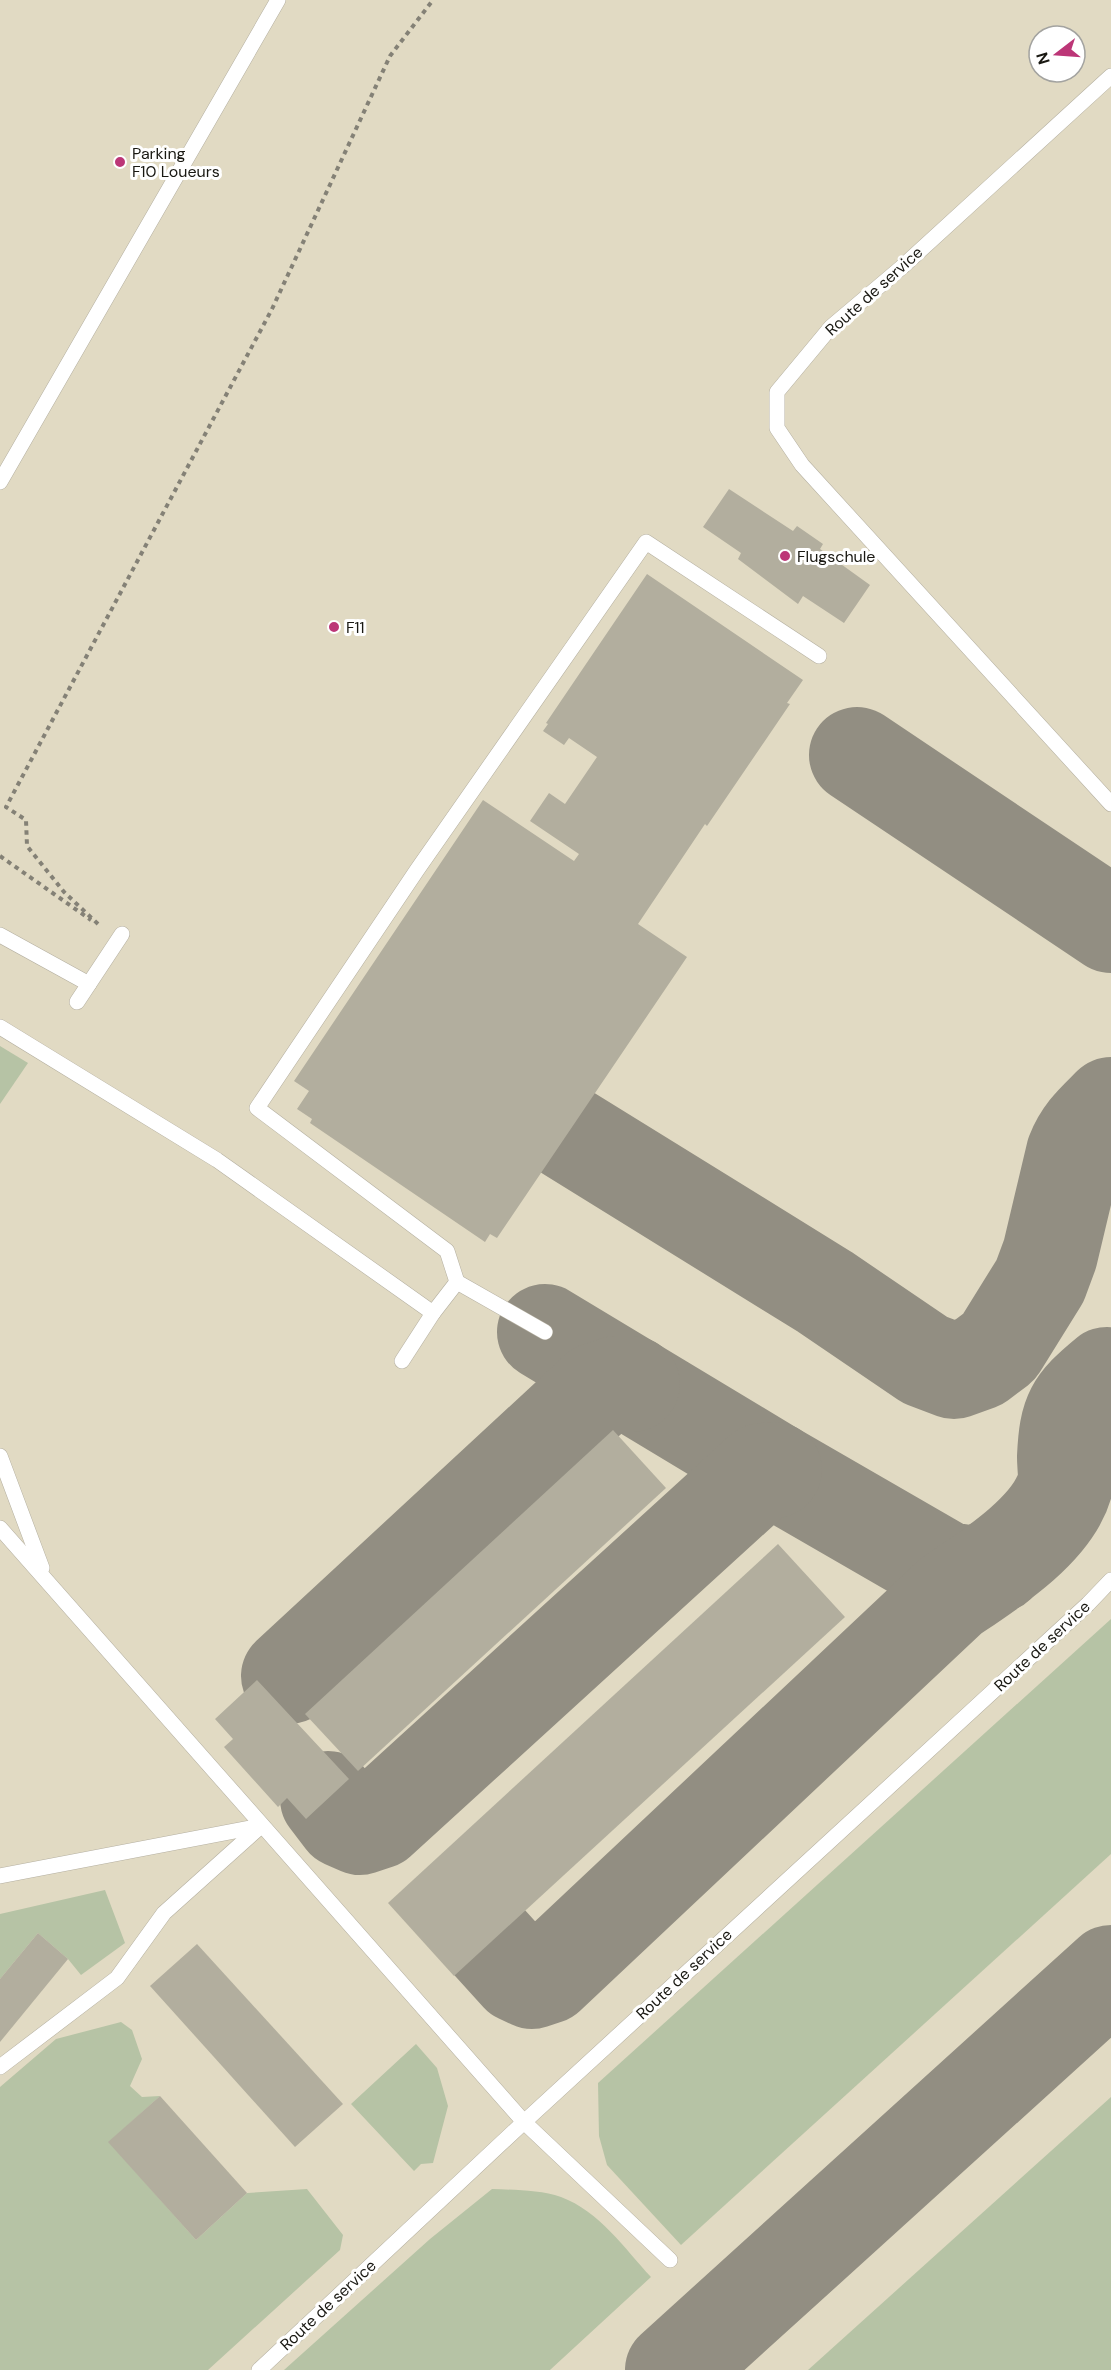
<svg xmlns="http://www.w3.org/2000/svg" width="1111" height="2370" font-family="'DM Sans',sans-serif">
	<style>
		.built { fill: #e1dac3; fill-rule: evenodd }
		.green { fill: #b6c3a5 }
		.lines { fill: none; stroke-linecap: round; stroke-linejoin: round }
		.taxiway { stroke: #928e82; stroke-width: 96 }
		.building { fill: #b2ae9e }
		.service-casing { stroke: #b4afa0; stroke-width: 16 }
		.path { stroke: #848176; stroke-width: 4; stroke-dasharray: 4.5 4.5; stroke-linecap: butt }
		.service { stroke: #fff; stroke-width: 15 }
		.poi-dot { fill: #bc3677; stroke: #fff; stroke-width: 2 }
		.labels { text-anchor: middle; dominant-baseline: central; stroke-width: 6; stroke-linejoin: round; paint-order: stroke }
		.poi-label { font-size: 16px; fill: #191812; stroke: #fff; text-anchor: start }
		.street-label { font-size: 16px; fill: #191812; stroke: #fff }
	</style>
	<rect width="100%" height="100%" fill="#eae5d5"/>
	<path class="built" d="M0,0H1111V2370H0ZM1039,36H1075V72H1039Z"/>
	<g class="green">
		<polygon points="0,1046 28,1063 0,1104"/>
		<polygon points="1111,1619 1111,1854 681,2245 607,2165 599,2136 598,2083"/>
		<polygon points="105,1890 125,1943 81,1975 68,1959 38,1933 0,1979 0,1914"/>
		<polygon points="121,2022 132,2030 142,2059 130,2086 142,2097 160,2096 109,2142 196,2240 247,2193 307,2189 343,2235 340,2250 208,2370 0,2370 0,2087 56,2039"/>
		<polygon points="416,2044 437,2068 448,2106 433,2163 421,2164 414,2171 351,2104"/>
		<polygon points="1111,2097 1111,2370 808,2370"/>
		<path d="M492,2189C515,2190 540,2190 561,2197C599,2211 625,2249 651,2277L550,2370H284L430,2239Z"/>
	</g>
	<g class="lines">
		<g class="taxiway">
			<polyline points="857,755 1111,925"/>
			<path d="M568,1133L825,1292L925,1360L954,1371L979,1362L999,1347L1040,1281L1050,1254L1074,1153C1082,1132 1095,1121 1111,1105"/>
			<polyline points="545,1332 774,1470 947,1570 975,1574 997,1565"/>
			<polyline points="289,1676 598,1390 616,1384 632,1384"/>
			<polyline points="328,1799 344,1820 360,1827 378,1821 762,1471 774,1470"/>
			<path d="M490,1943L519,1975L532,1981L547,1976L951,1596C988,1571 1052,1531 1065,1485C1067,1477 1065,1466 1065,1457C1067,1413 1073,1403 1107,1375"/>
			<polyline points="673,2370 1111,1973"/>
		</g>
	</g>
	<g class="building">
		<polygon points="729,489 793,531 797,526 823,544 820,549 870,585 844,623 803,596 798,604 738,559 741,553 703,527"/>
		<polygon points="647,574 803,680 787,703 790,704 707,826 705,824 638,924 687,957 497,1238 490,1234 485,1242 310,1123 312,1119 297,1109 309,1091 294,1081 483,800 574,861 579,854 530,821 549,793 565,804 597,757 569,738 564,745 543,731 548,724 546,723"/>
		<polygon points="613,1430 666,1488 358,1771 305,1714"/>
		<polygon points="778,1544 845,1617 454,1976 388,1903"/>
		<polygon points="257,1680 349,1779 306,1819 287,1798 278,1807 224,1747 233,1739 215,1719"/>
		<polygon points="38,1933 68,1959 0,2042 0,1979"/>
		<polygon points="197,1944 343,2104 295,2147 150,1986"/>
		<polygon points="160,2096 247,2193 196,2240 108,2142"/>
	</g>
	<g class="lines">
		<defs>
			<g id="service">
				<polyline points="1111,76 902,267 831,327 777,392 777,428 802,465 1111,804"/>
				<polyline points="0,482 278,0"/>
				<polyline points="0,935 89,984"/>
				<polyline points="77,1002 122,934"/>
				<polyline points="0,1027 217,1160 433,1313 457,1282"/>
				<polyline points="545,1332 457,1282 447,1251 257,1108 417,870 646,542 819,656"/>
				<polyline points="402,1361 433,1313"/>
				<polyline points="0,1456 42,1568"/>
				<polyline points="0,1528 524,2122 670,2260"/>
				<polyline points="0,1876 261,1826"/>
				<polyline points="0,2067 117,1978 164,1913 261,1826"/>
				<polyline points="259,2370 524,2122 1088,1604 1111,1580"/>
			</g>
		</defs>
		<use href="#service" class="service-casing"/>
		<g class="path">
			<polyline points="0,856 91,920"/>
			<polyline points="98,924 64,892 27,846 26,820 6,807 272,309 390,56 433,0"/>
		</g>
		<use href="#service" class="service"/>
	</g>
	<g class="poi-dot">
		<circle cx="120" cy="162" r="6"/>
		<circle cx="785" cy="556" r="6"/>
		<circle cx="334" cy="627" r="6"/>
	</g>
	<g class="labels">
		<g class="poi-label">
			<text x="132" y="153">Parking<tspan x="132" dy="18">F10 Loueurs</tspan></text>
			<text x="797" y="556">Flugschule</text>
			<text x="346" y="627">F11</text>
		</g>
		<g class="street-label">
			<text transform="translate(874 291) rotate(-42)">Route de service</text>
			<text transform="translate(1042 1646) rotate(-43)">Route de service</text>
			<text transform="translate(684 1974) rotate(-43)">Route de service</text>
			<text transform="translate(328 2305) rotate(-43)">Route de service</text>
		</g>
	</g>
	<g transform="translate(1057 54) rotate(253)"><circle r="28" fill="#ffffff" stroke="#a3a3a0" stroke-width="1.5"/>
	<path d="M0-4.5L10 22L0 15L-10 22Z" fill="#bc3677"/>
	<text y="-9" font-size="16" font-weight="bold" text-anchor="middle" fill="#191812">N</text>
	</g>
</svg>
